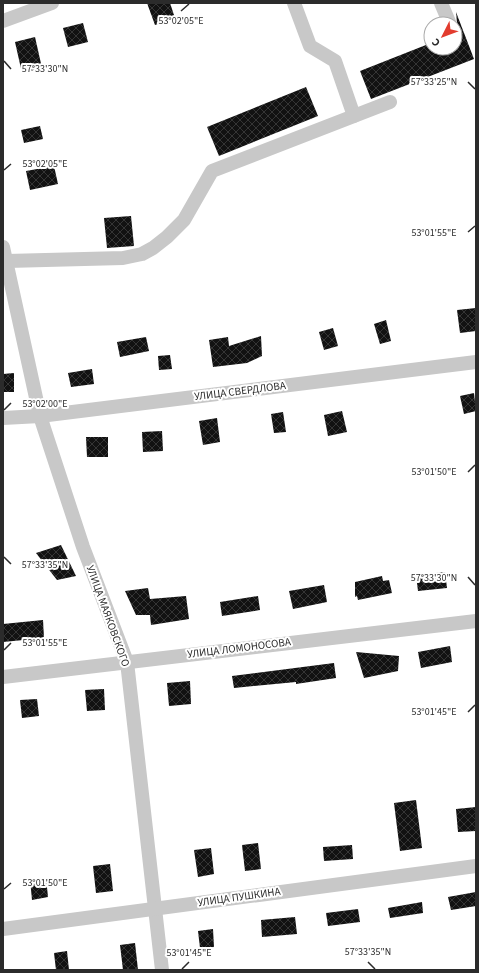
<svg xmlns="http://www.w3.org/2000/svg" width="479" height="973" font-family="'Source Sans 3',sans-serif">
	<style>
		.building { fill: url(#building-cross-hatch) }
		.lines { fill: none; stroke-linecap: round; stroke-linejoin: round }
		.minor { stroke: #c8c8c8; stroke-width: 14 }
		.ticks { fill: none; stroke: #2b2b2b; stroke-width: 1.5 }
		.labels { text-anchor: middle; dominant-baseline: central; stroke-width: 4; stroke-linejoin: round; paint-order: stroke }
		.street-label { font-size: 11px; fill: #2b2b2b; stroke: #fff }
		.ticks-label { font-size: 10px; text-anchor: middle; fill: #2b2b2b; stroke: #fff; stroke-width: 4; stroke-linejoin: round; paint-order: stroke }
	</style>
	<defs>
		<pattern id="building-cross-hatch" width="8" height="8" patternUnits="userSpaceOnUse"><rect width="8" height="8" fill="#121212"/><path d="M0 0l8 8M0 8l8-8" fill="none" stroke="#353535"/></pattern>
	</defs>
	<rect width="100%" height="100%" fill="#fff"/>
	<g class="building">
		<polygon points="147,3 170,3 175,18 155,25"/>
		<polygon points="456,12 474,59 371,99 360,71 431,43 431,48 455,48 455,28 457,23"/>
		<polygon points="83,23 88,42 68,47 63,28"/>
		<polygon points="35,37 42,68 22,73 15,42"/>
		<polygon points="306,87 318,116 219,156 207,127"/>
		<polygon points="40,126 43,139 24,143 21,130"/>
		<polygon points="54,166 58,184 30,190 26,171"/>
		<polygon points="131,216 134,246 107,248 104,218"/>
		<polygon points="476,308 476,331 460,333 457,310"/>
		<polygon points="386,320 391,341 380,344 374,324"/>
		<polygon points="333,328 338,346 324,350 319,332"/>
		<polygon points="261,336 262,356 247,363 213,367 209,340 228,337 229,346"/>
		<polygon points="146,337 149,351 120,357 117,342"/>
		<polygon points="170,355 172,369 159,370 158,356"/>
		<polygon points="92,369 94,384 71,387 68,373"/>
		<polygon points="14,373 14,392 3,392 3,374"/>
		<polygon points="474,393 476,411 464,414 460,396"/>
		<polygon points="342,411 347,432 328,436 324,415"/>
		<polygon points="283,412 286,432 274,433 271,414"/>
		<polygon points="217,418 220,442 203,445 199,421"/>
		<polygon points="162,431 163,451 143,452 142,432"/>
		<polygon points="86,437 108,437 108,457 87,457"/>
		<polygon points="61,545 76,576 57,580 36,553"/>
		<polygon points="445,572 447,588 418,591 416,575"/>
		<polygon points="382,576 383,581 389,580 392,593 358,600 357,596 355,597 355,582"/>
		<polygon points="324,585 327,602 293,609 289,591"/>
		<polygon points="148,588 150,599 186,596 189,619 151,625 150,615 136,615 125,591"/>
		<polygon points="258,596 260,610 222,616 220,602"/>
		<polygon points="43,620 44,638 3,642 3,624"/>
		<polygon points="450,646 452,662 421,668 418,652"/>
		<polygon points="356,652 399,656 398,671 364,678"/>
		<polygon points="334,663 336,678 296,684 296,682 234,688 232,676"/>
		<polygon points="190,681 191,704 169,706 167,683"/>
		<polygon points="104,689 105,710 87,711 85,690"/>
		<polygon points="37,699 39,716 22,718 20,700"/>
		<polygon points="416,800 422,848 400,851 394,803"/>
		<polygon points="476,807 476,831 458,832 456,809"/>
		<polygon points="258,843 261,869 245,871 242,845"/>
		<polygon points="352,845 353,859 324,861 323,847"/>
		<polygon points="211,848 214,874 198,877 194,850"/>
		<polygon points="110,864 113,891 96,893 93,866"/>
		<polygon points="46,878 48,897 32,900 30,879"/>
		<polygon points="476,892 476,906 451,910 448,897"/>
		<polygon points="422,902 423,913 390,918 388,908"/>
		<polygon points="358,909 360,922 328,926 326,913"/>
		<polygon points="295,917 297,934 262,937 261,920"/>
		<polygon points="213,929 214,947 200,948 198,931"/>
		<polygon points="135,943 138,970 123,970 120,945"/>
		<polygon points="67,951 69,970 56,970 54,953"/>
	</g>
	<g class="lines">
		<g class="minor">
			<polyline points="294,3 310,46 335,61 354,116"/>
			<polyline points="441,3 449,22"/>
			<polyline points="3,21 52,3"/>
			<polyline points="3,247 40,416 83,547 127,662 162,970"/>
			<polyline points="7,261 123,258 142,254 153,248 167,237 184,220 212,171 390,102"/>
			<polyline points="3,418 40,416 476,362"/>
			<polyline points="3,677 476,621"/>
			<polyline points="3,929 476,866"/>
		</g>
	</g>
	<path class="ticks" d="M181,11L189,4M4,61L11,69M468,82L475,89M4,170L11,164M468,232L475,226M4,410L11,403M468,472L475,465M4,557L11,564M468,577L475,585M4,650L11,643M468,712L475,705M4,889L11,883M368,962L375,969M182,969L189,962"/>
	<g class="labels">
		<g class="street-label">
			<text transform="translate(240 391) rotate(-7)">УЛИЦА СВЕРДЛОВА</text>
			<text transform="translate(108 616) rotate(70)">УЛИЦА МАЯКОВСКОГО</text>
			<text transform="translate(239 648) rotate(-7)">УЛИЦА ЛОМОНОСОВА</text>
			<text transform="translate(239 897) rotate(-8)">УЛИЦА ПУШКИНА</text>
		</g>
	</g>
	<g class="ticks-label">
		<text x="181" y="24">53°02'05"E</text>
		<text x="45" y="72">57°33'30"N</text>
		<text x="434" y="85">57°33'25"N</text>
		<text x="45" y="167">53°02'05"E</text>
		<text x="434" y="236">53°01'55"E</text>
		<text x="45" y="407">53°02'00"E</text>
		<text x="434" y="475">53°01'50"E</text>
		<text x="45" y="568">57°33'35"N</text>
		<text x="434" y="581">57°33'30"N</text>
		<text x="45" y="646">53°01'55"E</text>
		<text x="434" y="715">53°01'45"E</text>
		<text x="45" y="886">53°01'50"E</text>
		<text x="368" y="955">57°33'35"N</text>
		<text x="189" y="956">53°01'45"E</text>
	</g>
	<rect width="479" height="973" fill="none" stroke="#2b2b2b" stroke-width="8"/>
	<g transform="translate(443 36) rotate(228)"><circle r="19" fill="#ffffff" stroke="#aaaaaa"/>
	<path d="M0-3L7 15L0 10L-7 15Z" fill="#e23c2e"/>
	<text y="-6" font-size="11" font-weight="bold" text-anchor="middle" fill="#2b2b2b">С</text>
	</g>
</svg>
